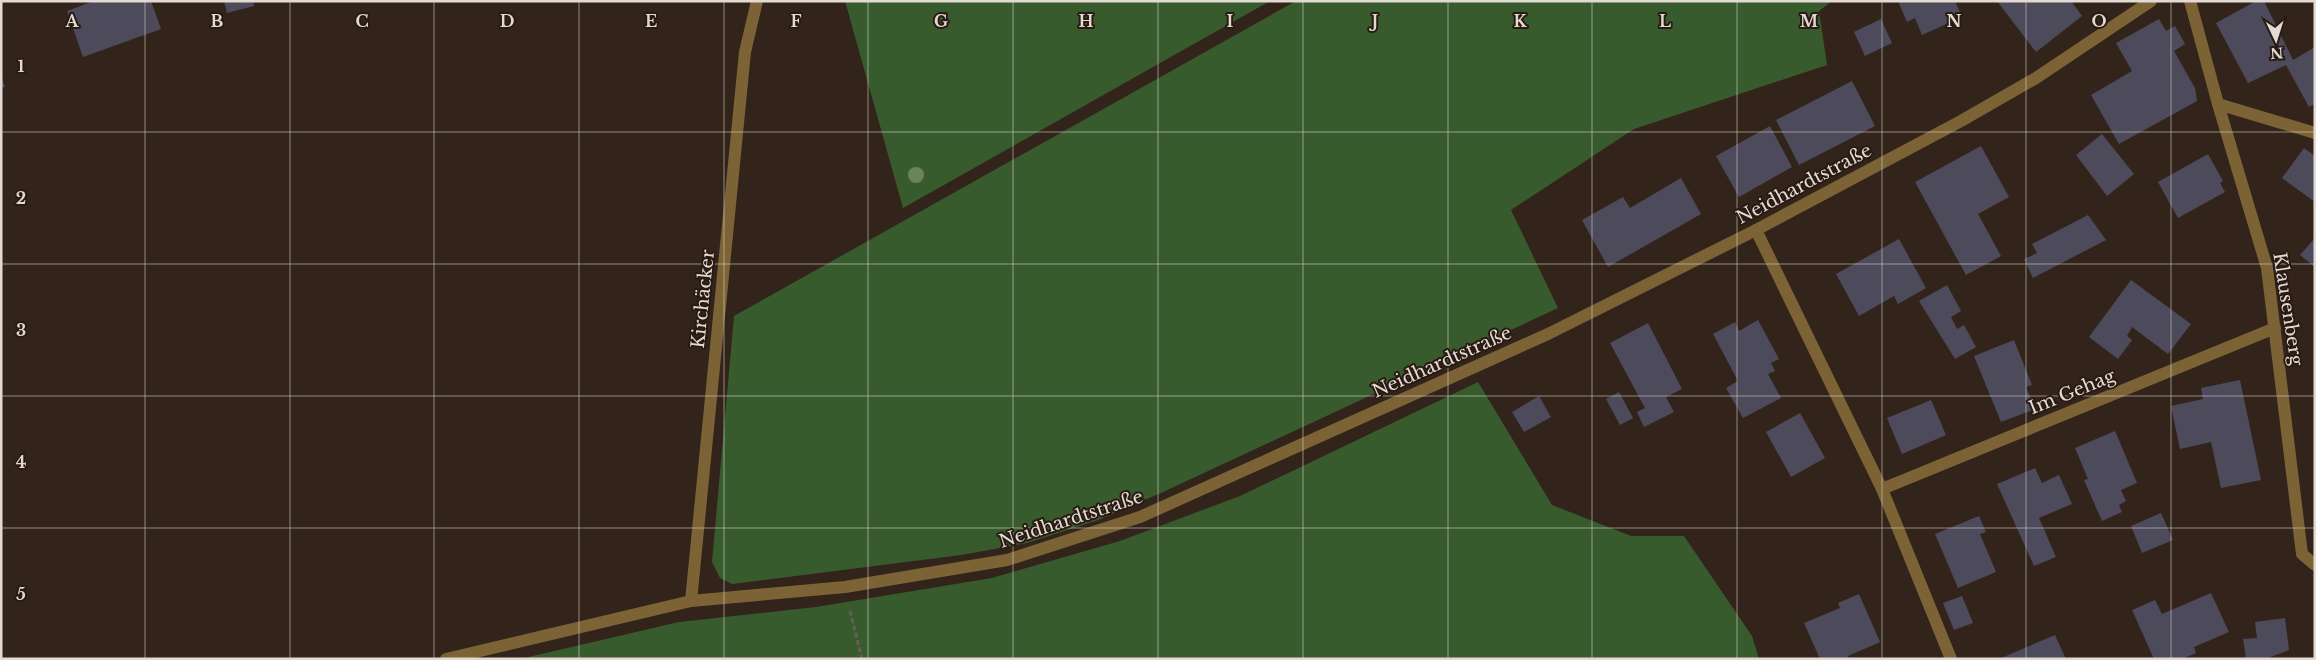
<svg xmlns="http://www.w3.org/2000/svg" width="2316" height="660" font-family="'Libre Baskerville',serif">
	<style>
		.green { fill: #385b2e }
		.building { fill: #4d4a5b }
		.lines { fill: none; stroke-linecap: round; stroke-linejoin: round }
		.path { stroke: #6a5d55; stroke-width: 3; stroke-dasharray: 5 2.5; stroke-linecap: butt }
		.street { stroke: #7c6336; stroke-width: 12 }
		.tree { fill: #6b8656 }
		.grid { fill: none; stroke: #e4dad4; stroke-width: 1; stroke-opacity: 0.55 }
		.labels { text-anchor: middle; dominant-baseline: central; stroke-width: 4; stroke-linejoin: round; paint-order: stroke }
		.street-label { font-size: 18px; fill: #e4dad4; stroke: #291a12 }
		.grid-label { font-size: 16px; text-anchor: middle; font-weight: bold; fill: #e4dad4; stroke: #291a12; stroke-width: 4; stroke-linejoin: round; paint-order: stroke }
	</style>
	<rect width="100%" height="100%" fill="#33241b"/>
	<g class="green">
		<polygon points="845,1 1270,1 903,208"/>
		<polygon points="1296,1 1832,1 1819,11 1827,65 1634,129 1511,210 1558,308 1163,492 1098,520 1027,543 961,555 732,584 720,578 712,562 734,316"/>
		<polygon points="1478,382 1552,505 1631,536 1684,536 1752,636 1759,659 520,659 679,622 816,607 992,578 1120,541 1240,496"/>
	</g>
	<g class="building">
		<polygon points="94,1 151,1 161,29 83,57 67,11"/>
		<polygon points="224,1 253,1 254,6 227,13"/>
		<polygon points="1898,1 1955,1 1962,17 1922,35 1915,18 1907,22"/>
		<polygon points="1997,1 2071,1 2082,16 2036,52"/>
		<polygon points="2256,1 2264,1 2293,60 2315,47 2315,104 2309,107 2286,65 2248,83 2216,23"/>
		<polygon points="1881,19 1892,43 1865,56 1854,32"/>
		<polygon points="2159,19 2166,31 2175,26 2185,44 2174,51 2195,88 2197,101 2119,144 2091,95 2132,71 2116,43"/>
		<polygon points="1,76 5,87 1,88"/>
		<polygon points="1852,81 1875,126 1799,165 1776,120"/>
		<polygon points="1770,126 1792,167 1739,197 1716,156"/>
		<polygon points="2102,134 2134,174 2107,196 2076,155"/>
		<polygon points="1981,146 2009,197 1978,214 2001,256 1966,275 1915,182"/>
		<polygon points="2304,148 2315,156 2315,202 2282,178"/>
		<polygon points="2208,154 2223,181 2220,183 2225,192 2178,218 2158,182"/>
		<polygon points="1681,178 1701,214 1608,267 1582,220 1623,197 1630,208"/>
		<polygon points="2088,215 2106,240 2033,278 2024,259 2037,253 2032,244"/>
		<polygon points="2315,238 2315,267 2300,255"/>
		<polygon points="1899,239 1926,288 1898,304 1894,296 1859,316 1836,274"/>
		<polygon points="2131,280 2191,324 2168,354 2132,327 2127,336 2132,340 2118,359 2089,337"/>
		<polygon points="1947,285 1961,311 1951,317 1957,329 1964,325 1976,347 1955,359 1919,301"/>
		<polygon points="1758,320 1779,359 1771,363 1775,371 1768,374 1781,398 1743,418 1726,388 1738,381 1713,334 1735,322 1739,331"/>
		<polygon points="1648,323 1682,389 1666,397 1674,412 1644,427 1637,412 1645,408 1610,343"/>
		<polygon points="2014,340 2032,385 2026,387 2035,409 2001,422 1974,356"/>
		<polygon points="2240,380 2261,480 2221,488 2211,442 2180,449 2171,406 2203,399 2201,388"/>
		<polygon points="1619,392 1633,418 1620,425 1606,399"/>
		<polygon points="1539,396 1551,417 1524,432 1512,412"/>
		<polygon points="1931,400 1946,435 1902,454 1887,418"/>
		<polygon points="1800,413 1825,458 1791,477 1766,432"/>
		<polygon points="2115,431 2137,483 2121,490 2126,501 2119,505 2122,512 2102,521 2084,480 2088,479 2075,448"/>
		<polygon points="2035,468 2042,483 2059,475 2072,504 2039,518 2056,557 2034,566 1997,484"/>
		<polygon points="2161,513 2173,540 2142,553 2131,526"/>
		<polygon points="1979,516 1986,532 1980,534 1996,572 1958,588 1935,534"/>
		<polygon points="2211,593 2229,632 2194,647 2196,653 2182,659 2154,659 2132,610 2155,600 2162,614"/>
		<polygon points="1859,594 1880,642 1848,656 1849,659 1820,659 1804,623 1840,608 1838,603"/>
		<polygon points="1962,596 1973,623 1954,630 1943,603"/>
		<polygon points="2285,618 2289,650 2265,659 2246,659 2243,639 2257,638 2255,622"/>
		<polygon points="2055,635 2066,659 1999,659"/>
	</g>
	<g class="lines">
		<polyline class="path" points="850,611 862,659"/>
		<g class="street">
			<polyline points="2190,1 2218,104 2267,268 2302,554 2315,565"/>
			<polyline points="2218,104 2315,133"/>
			<polyline points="1756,230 1882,489 2275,328"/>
			<polyline points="1882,489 1951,659"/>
			<polyline points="691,601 745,52 757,1"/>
			<polyline points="446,659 691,601 845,587 1007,560 1140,517 1548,334 1756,230 1961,121 2036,78 2151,1"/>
		</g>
	</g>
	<circle class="tree" cx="916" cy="175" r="8"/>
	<path class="grid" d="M145,1V659M290,1V659M434,1V659M579,1V659M724,1V659M868,1V659M1013,1V659M1158,1V659M1303,1V659M1448,1V659M1592,1V659M1737,1V659M1882,1V659M2026,1V659M2171,1V659M1,132H2315M1,264H2315M1,396H2315M1,528H2315"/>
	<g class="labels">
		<g class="street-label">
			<text transform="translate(1804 184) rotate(-28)">Neidhardtstraße</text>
			<text transform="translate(703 299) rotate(-84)">Kirchäcker</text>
			<text transform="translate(2288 309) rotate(81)">Klausenberg</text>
			<text transform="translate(1442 362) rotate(-24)">Neidhardtstraße</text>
			<text transform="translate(2072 392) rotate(-22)">Im Gehag</text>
			<text transform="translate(1071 519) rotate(-18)">Neidhardtstraße</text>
		</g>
	</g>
	<g class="grid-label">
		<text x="72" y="27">A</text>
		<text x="217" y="27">B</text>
		<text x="362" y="27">C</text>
		<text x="507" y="27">D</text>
		<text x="651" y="27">E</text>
		<text x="796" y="27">F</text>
		<text x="941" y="27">G</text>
		<text x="1086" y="27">H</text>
		<text x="1230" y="27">I</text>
		<text x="1375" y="27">J</text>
		<text x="1520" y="27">K</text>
		<text x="1665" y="27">L</text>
		<text x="1809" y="27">M</text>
		<text x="1954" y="27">N</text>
		<text x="2099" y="27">O</text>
		<text x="21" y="72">1</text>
		<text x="21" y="204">2</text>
		<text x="21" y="336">3</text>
		<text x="21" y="468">4</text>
		<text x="21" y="600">5</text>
	</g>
	<rect width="2316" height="660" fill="none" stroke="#e4dad4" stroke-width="5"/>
	<g transform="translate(2276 40) rotate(176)" stroke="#291a12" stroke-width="4" paint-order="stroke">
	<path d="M0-4L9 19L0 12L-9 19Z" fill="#e4dad4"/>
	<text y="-8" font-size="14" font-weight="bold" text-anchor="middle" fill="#e4dad4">N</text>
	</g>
</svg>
